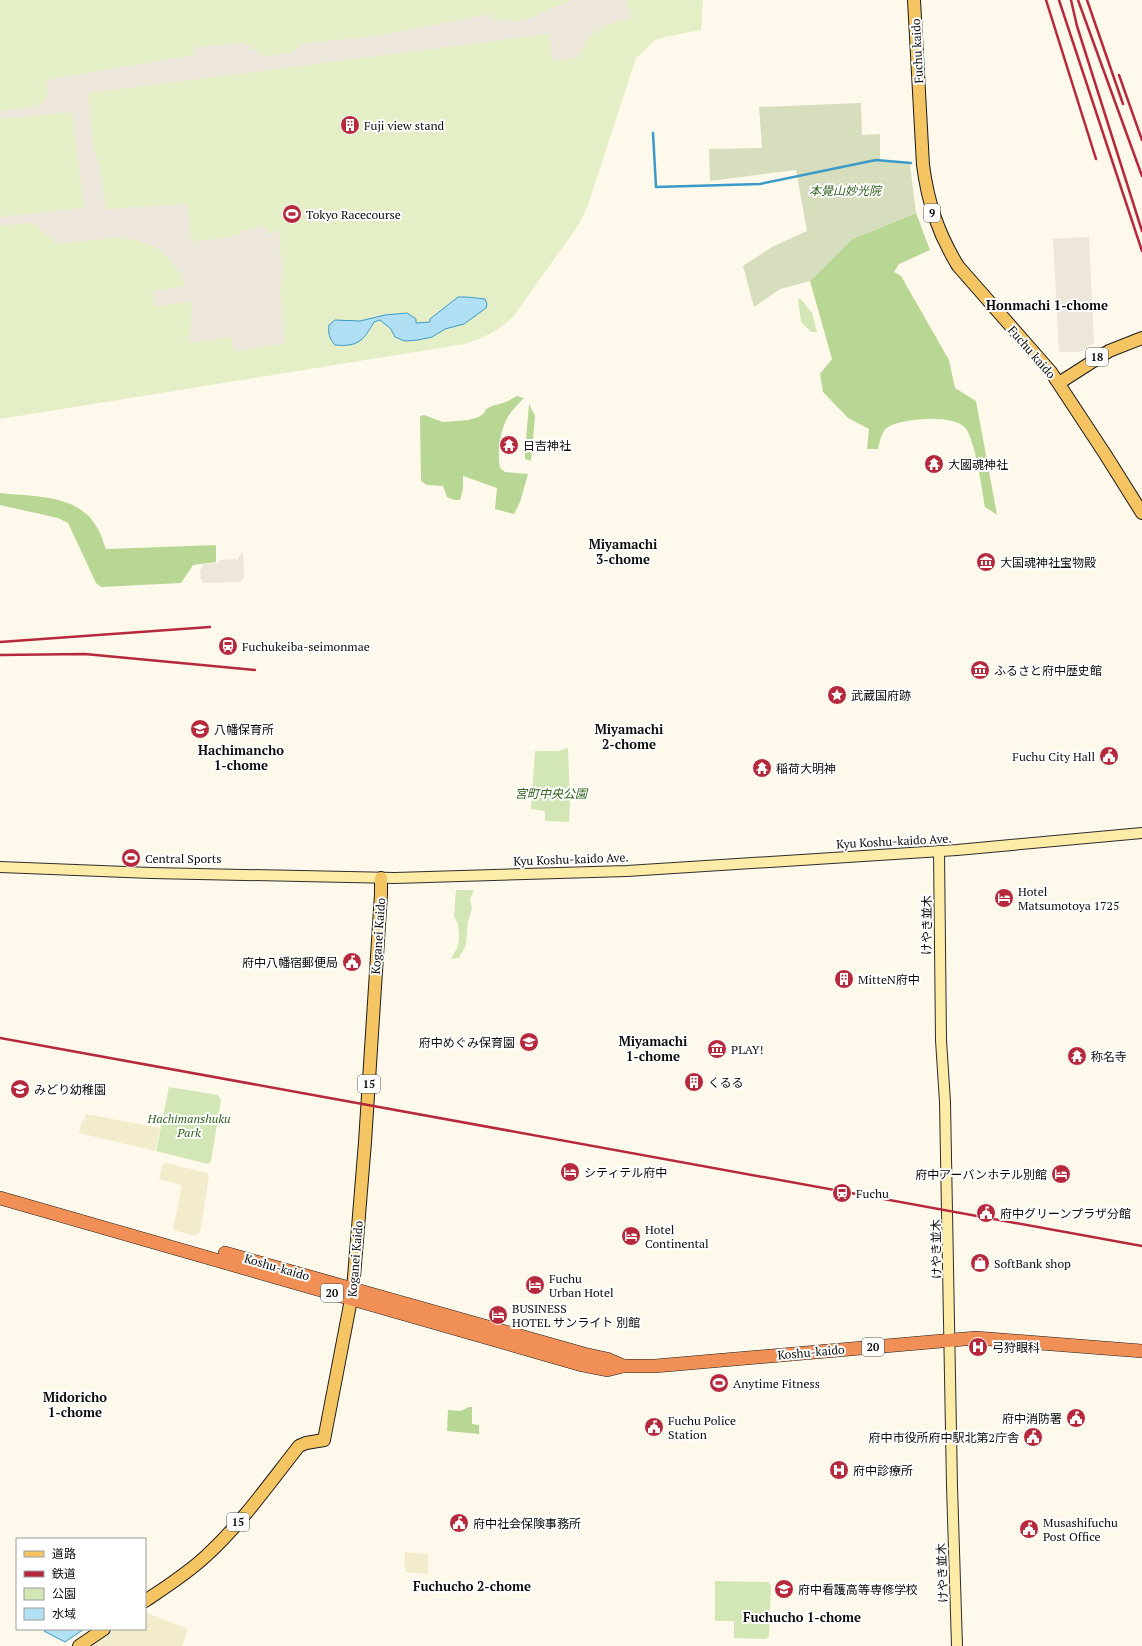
<svg xmlns="http://www.w3.org/2000/svg" width="1142" height="1646" font-family="'PT Serif','Noto Sans JP',serif">
	<style>
		.farmland { fill: #f3eccc }
		.green { fill: #d3e7b6 }
		.forest { fill: #b8d795 }
		.cemetery { fill: #d6debd }
		.pitch { fill: #e4eec7 }
		.plaza { fill: #ede6db }
		.water { fill: #b1e0f4; stroke: #3a9bc9 }
		.lines { fill: none; stroke-linecap: round; stroke-linejoin: round }
		.stream { stroke: #3a9bc9; stroke-width: 2.5 }
		.secondary-casing { stroke: #2d2d2d; stroke-width: 12 }
		.primary-casing { stroke: #1c1c1c; stroke-width: 14 }
		.highway-casing { stroke: #1c1c1c; stroke-width: 14 }
		.secondary { stroke: #fdeca7; stroke-width: 10 }
		.primary { stroke: #f5c564; stroke-width: 12 }
		.highway { stroke: #f09056; stroke-width: 13 }
		.rail { stroke: #b6283b; stroke-width: 2.5 }
		.labels { text-anchor: middle; dominant-baseline: central; stroke-width: 4; stroke-linejoin: round; paint-order: stroke }
		.shield { fill: #fff; stroke: #545454; stroke-width: 1 }
		.shield-label { font-size: 11px; font-weight: bold; fill: #0b0b0b }
		.street-label { font-size: 12px; fill: #0b0b0b; stroke: #fff }
		.poi-label { font-size: 12px; fill: #0b0b0b; stroke: #fff; text-anchor: start }
		.park-label { font-size: 12px; font-style: italic; fill: #31601e; stroke: #fff }
		.neighbourhood-label { font-size: 13px; font-weight: bold; fill: #0b0b0b; stroke: #fff }
	</style>
	<rect width="100%" height="100%" fill="#fef9ea"/>
	<g class="farmland">
		<polygon points="86,1114 160,1128 155,1151 79,1133 82,1121 84,1121"/>
		<polygon points="166,1163 207,1173 209,1176 200,1232 195,1236 173,1230 182,1185 159,1179 163,1164"/>
		<polygon points="405,1552 428,1554 428,1574 405,1572 406,1567 404,1566"/>
		<polygon points="145,1612 188,1629 182,1646 91,1646 116,1629 145,1629"/>
	</g>
	<g class="green">
		<polygon points="798,299 801,299 812,313 817,332 811,332 801,322"/>
		<polygon points="568,748 570,803 569,822 545,821 545,811 531,809 535,751 558,751"/>
		<polygon points="456,890 474,890 470,899 472,909 468,921 466,945 459,958 451,959 458,946 459,936 458,924 454,916"/>
		<polygon points="169,1087 218,1095 221,1100 211,1161 208,1164 156,1151"/>
		<polygon points="715,1581 768,1582 771,1585 769,1637 765,1639 734,1638 734,1621 715,1621"/>
	</g>
	<g class="forest">
		<path d="M916,213L930,250L899,264L894,272L901,276L949,360L955,388L976,401L997,515L985,507C981,485 977,450 967,430C957,413 903,418 888,427C881,432 880,441 878,449H867L869,429L848,418L823,392L820,374L832,359L810,281L852,239Z"/>
		<path d="M517,396L524,398C519,403 513,409 509,415C500,429 497,452 500,468L505,472L528,474L520,502L514,514L495,509L497,488L463,476V489L460,500H454L447,497L443,486L427,485L421,481L420,416L424,415L443,422L468,420L479,417L484,413L486,409L492,406L506,402Z"/>
		<polygon points="529,404 535,416 531,461 525,459 525,452"/>
		<path d="M0,493C33,497 78,494 96,526C101,533 103,542 106,549L216,545V562L193,565L181,583L101,587L96,583L68,523L58,518L0,505Z"/>
		<polygon points="469,1407 472,1407 472,1424 479,1425 479,1434 447,1431 448,1410 461,1411"/>
	</g>
	<polygon class="cemetery" points="861,103 862,135 880,134 880,161 910,164 916,213 852,239 810,281 780,289 754,307 743,266 772,247 807,231 796,170 710,181 709,149 762,148 759,107"/>
	<path class="pitch" d="M0,0H703L701,30L665,37L655,40L636,58L588,205L579,224L513,317C497,332 485,337 465,344L0,419Z"/>
	<g class="plaza">
		<polygon points="573,0 627,0 631,18 617,21 602,27 591,35 584,45 577,58 553,61 549,34 89,93 93,147 99,164 106,209 187,204 192,242 235,236 240,234 242,230 264,226 271,235 280,229 279,237 280,251 284,266 280,292 285,343 234,352 231,337 189,343 192,309 191,301 156,307 153,291 185,286 180,273 168,257 156,247 139,241 118,237 57,244 33,223 0,226 0,217 84,208 72,112 0,119 0,111 38,106 43,103 48,95 46,80 195,55 194,47 243,43 250,46 261,56 292,53 304,43 370,37 491,14 495,20 522,21"/>
		<polygon points="1089,237 1094,343 1080,352 1059,352 1053,239"/>
		<polygon points="243,551 244,578 240,582 204,583 201,580 200,571 203,564 219,563 219,560 236,559 236,562"/>
	</g>
	<g class="water">
		<path d="M458,297H466L485,299L487,304L486,308L464,324L445,329L432,337L418,340L405,341L395,337L391,329L380,320L374,322C363,341 358,347 335,345C329,338 328,333 329,325L335,320L360,321L385,315L407,313L416,319V323L430,322V319Z"/>
		<polygon points="48,1629 84,1629 65,1642 44,1631"/>
	</g>
	<g class="lines">
		<polyline class="stream" points="653,133 656,187 760,184 876,160 911,163"/>
		<defs>
			<g id="secondary">
				<polyline points="939,851 941,1040 945,1102 952,1486 957,1646"/>
				<polyline points="0,867 151,873 395,878 627,871 957,850 1142,833"/>
			</g>
			<g id="primary">
				<path d="M914,0L923,165C928,203 938,233 958,266L1051,372L1105,454L1142,513"/>
				<polyline points="1059,383 1109,351 1142,338"/>
				<path d="M145,1601C166,1587 188,1573 206,1556C241,1524 269,1484 299,1446L306,1443L324,1440L353,1289L365,1142L381,894V878"/>
				<polyline points="79,1646 104,1629"/>
			</g>
			<g id="highway">
				<polyline points="0,1198 582,1365 607,1370 623,1366 655,1366 976,1338 1142,1351"/>
				<polyline points="225,1253 584,1354 607,1359 623,1366"/>
			</g>
		</defs>
		<use href="#secondary" class="secondary-casing"/>
		<use href="#primary" class="primary-casing"/>
		<use href="#highway" class="highway-casing"/>
		<use href="#secondary" class="secondary"/>
		<use href="#primary" class="primary"/>
		<use href="#highway" class="highway"/>
		<g class="rail">
			<polyline points="1046,0 1096,159"/>
			<polyline points="1059,0 1142,251"/>
			<polyline points="1071,0 1077,26 1142,231"/>
			<polyline points="1078,0 1142,176"/>
			<polyline points="1087,0 1123,104"/>
			<polyline points="1119,75 1142,140"/>
			<polyline points="0,642 210,627"/>
			<polyline points="0,655 85,654 255,670"/>
			<polyline points="0,1038 1142,1246"/>
		</g>
	</g>
	<defs>
		<symbol id="building-disc" viewBox="-11 -11 22 22"><circle r="9.5" fill="#b6283b" stroke="#fff"/><path d="M-4-6H4V6H1V3H-1V6H-4ZM-2.5-4.3h1.7v1.8h-1.7ZM.8-4.3h1.7v1.8H.8ZM-2.5-1h1.7V.8h-1.7ZM.8-1h1.7V.8H.8Z" fill="#fff"/></symbol>
		<symbol id="stadium-disc" viewBox="-11 -11 22 22"><circle r="9.5" fill="#b6283b" stroke="#fff"/><path d="M0-5a6.5 5 0 1 0 0 10a6.5 5 0 1 0 0-10ZM-3.5-1.8h7v3.6h-7Z" fill="#fff"/></symbol>
		<symbol id="temple-disc" viewBox="-11 -11 22 22"><circle r="9.5" fill="#b6283b" stroke="#fff"/><path d="M0-6L5-2H3V0L6.5 2.5H4V6H1.5V3h-3V6H-4V2.5H-6.5L-3 0V-2H-5Z" fill="#fff"/></symbol>
		<symbol id="museum-disc" viewBox="-11 -11 22 22"><circle r="9.5" fill="#b6283b" stroke="#fff"/><path d="M0-6L6-3V-2H-6V-3ZM-5-1h2V3h-2ZM-1-1h2V3h-2ZM3-1h2V3H3ZM-6 4H6V6H-6Z" fill="#fff"/></symbol>
		<symbol id="station-disc" viewBox="-11 -11 22 22"><circle r="9.5" fill="#b6283b" stroke="#fff"/><path d="M-3-6H3Q5-6 5-4V2Q5 4 3 4L4.5 6H3L1.5 4h-3L-3 6H-4.5L-3 4Q-5 4-5 2V-4Q-5-6-3-6ZM-3.5-4v3h7v-3ZM-3.5 1v1.5H-2V1ZM2 1v1.5H3.5V1Z" fill="#fff"/></symbol>
		<symbol id="sight-disc" viewBox="-11 -11 22 22"><circle r="9.5" fill="#b6283b" stroke="#fff"/><path d="M0-6L1.8-2.2L6-1.7L2.9 1.2L3.7 5.4L0 3.3L-3.7 5.4L-2.9 1.2L-6-1.7L-1.8-2.2Z" fill="#fff"/></symbol>
		<symbol id="school-disc" viewBox="-11 -11 22 22"><circle r="9.5" fill="#b6283b" stroke="#fff"/><path d="M0-5L7-2L0 1L-7-2ZM-4 1L0 2.5L4 1V4Q0 6-4 4Z" fill="#fff"/></symbol>
		<symbol id="civic-disc" viewBox="-11 -11 22 22"><circle r="9.5" fill="#b6283b" stroke="#fff"/><path d="M-.6-6.5H3V-4.5H.6V-3L4-1V1h2V6H-6V1h2V-1L-.6-3ZM-1.2 2.5V6h2.4V2.5Z" fill="#fff"/></symbol>
		<symbol id="hotel-disc" viewBox="-11 -11 22 22"><circle r="9.5" fill="#b6283b" stroke="#fff"/><path d="M-6-4.5h1.5V1H6V5H4.5V3h-9V5H-6ZM-4 0a1.8 1.8 0 1 1 3.6 0ZM.5 0V-2.5h3Q6-2.5 6 0Z" fill="#fff"/></symbol>
		<symbol id="shop-disc" viewBox="-11 -11 22 22"><circle r="9.5" fill="#b6283b" stroke="#fff"/><path d="M-5-2.5h2.3a2.7 3.5 0 0 1 5.4 0H5L5.5 6h-11ZM-1.5-2.5h3a1.5 2.3 0 0 0-3 0Z" fill="#fff"/></symbol>
		<symbol id="hospital-disc" viewBox="-11 -11 22 22"><circle r="9.5" fill="#b6283b" stroke="#fff"/><path d="M-5-5h3v3.5h4V-5h3V5h-3V1.5h-4V5h-3Z" fill="#fff"/></symbol>
	</defs>
	<g fill-rule="evenodd">
		<use href="#building-disc" x="339" y="114" width="22" height="22"/>
		<use href="#stadium-disc" x="281" y="203" width="22" height="22"/>
		<use href="#temple-disc" x="498" y="434" width="22" height="22"/>
		<use href="#temple-disc" x="923" y="453" width="22" height="22"/>
		<use href="#museum-disc" x="975" y="551" width="22" height="22"/>
		<use href="#station-disc" x="217" y="635" width="22" height="22"/>
		<use href="#museum-disc" x="969" y="659" width="22" height="22"/>
		<use href="#sight-disc" x="826" y="684" width="22" height="22"/>
		<use href="#school-disc" x="189" y="718" width="22" height="22"/>
		<use href="#civic-disc" x="1098" y="745" width="22" height="22"/>
		<use href="#temple-disc" x="751" y="757" width="22" height="22"/>
		<use href="#stadium-disc" x="120" y="847" width="22" height="22"/>
		<use href="#hotel-disc" x="993" y="887" width="22" height="22"/>
		<use href="#civic-disc" x="341" y="951" width="22" height="22"/>
		<use href="#building-disc" x="833" y="968" width="22" height="22"/>
		<use href="#school-disc" x="518" y="1031" width="22" height="22"/>
		<use href="#museum-disc" x="706" y="1038" width="22" height="22"/>
		<use href="#temple-disc" x="1066" y="1045" width="22" height="22"/>
		<use href="#building-disc" x="683" y="1071" width="22" height="22"/>
		<use href="#school-disc" x="9" y="1078" width="22" height="22"/>
		<use href="#hotel-disc" x="559" y="1161" width="22" height="22"/>
		<use href="#hotel-disc" x="1050" y="1163" width="22" height="22"/>
		<use href="#station-disc" x="831" y="1182" width="22" height="22"/>
		<use href="#civic-disc" x="975" y="1202" width="22" height="22"/>
		<use href="#hotel-disc" x="620" y="1225" width="22" height="22"/>
		<use href="#shop-disc" x="969" y="1252" width="22" height="22"/>
		<use href="#hotel-disc" x="524" y="1274" width="22" height="22"/>
		<use href="#hotel-disc" x="487" y="1304" width="22" height="22"/>
		<use href="#hospital-disc" x="967" y="1336" width="22" height="22"/>
		<use href="#stadium-disc" x="708" y="1372" width="22" height="22"/>
		<use href="#civic-disc" x="1065" y="1407" width="22" height="22"/>
		<use href="#civic-disc" x="643" y="1416" width="22" height="22"/>
		<use href="#civic-disc" x="1022" y="1426" width="22" height="22"/>
		<use href="#hospital-disc" x="828" y="1459" width="22" height="22"/>
		<use href="#civic-disc" x="448" y="1512" width="22" height="22"/>
		<use href="#civic-disc" x="1018" y="1518" width="22" height="22"/>
		<use href="#school-disc" x="773" y="1578" width="22" height="22"/>
	</g>
	<g class="labels">
		<g class="shield">
			<rect x="924" y="204" width="16" height="18" rx="3"/>
			<rect x="1086" y="348" width="22" height="18" rx="3"/>
			<rect x="358" y="1075" width="22" height="18" rx="3"/>
			<rect x="321" y="1284" width="22" height="18" rx="3"/>
			<rect x="862" y="1338" width="22" height="18" rx="3"/>
			<rect x="227" y="1513" width="22" height="18" rx="3"/>
		</g>
		<g class="shield-label">
			<text x="932" y="213">9</text>
			<text x="1097" y="357">18</text>
			<text x="369" y="1084">15</text>
			<text x="332" y="1293">20</text>
			<text x="873" y="1347">20</text>
			<text x="238" y="1522">15</text>
		</g>
		<g class="street-label">
			<text transform="translate(917 51) rotate(-93)">Fuchu kaido</text>
			<text transform="translate(1032 352) rotate(49)">Fuchu kaido</text>
			<text transform="translate(894 841) rotate(-3)">Kyu Koshu-kaido Ave.</text>
			<text transform="translate(571 859) rotate(-2)">Kyu Koshu-kaido Ave.</text>
			<text transform="translate(926 925) rotate(-90)">けやき並木</text>
			<text transform="translate(378 936) rotate(-86)">Koganei Kaido</text>
			<text transform="translate(936 1249) rotate(-91)">けやき並木</text>
			<text transform="translate(355 1259) rotate(-85)">Koganei Kaido</text>
			<text transform="translate(277 1267) rotate(16)">Koshu-kaido</text>
			<text transform="translate(811 1352) rotate(-5)">Koshu-kaido</text>
			<text transform="translate(942 1573) rotate(-92)">けやき並木</text>
		</g>
		<g class="poi-label">
			<text x="364" y="125">Fuji view stand</text>
			<text x="306" y="214">Tokyo Racecourse</text>
			<text x="523" y="445">日吉神社</text>
			<text x="948" y="464">大國魂神社</text>
			<text x="1000" y="562">大国魂神社宝物殿</text>
			<text x="242" y="646">Fuchukeiba-seimonmae</text>
			<text x="994" y="670">ふるさと府中歴史館</text>
			<text x="851" y="695">武蔵国府跡</text>
			<text x="214" y="729">八幡保育所</text>
			<text x="1095" y="756" text-anchor="end">Fuchu City Hall</text>
			<text x="776" y="768">稲荷大明神</text>
			<text x="145" y="858">Central Sports</text>
			<text x="1018" y="891">Hotel<tspan x="1018" dy="14">Matsumotoya 1725</tspan></text>
			<text x="338" y="962" text-anchor="end">府中八幡宿郵便局</text>
			<text x="858" y="979">MitteN府中</text>
			<text x="515" y="1042" text-anchor="end">府中めぐみ保育園</text>
			<text x="731" y="1049">PLAY!</text>
			<text x="1091" y="1056">称名寺</text>
			<text x="708" y="1082">くるる</text>
			<text x="34" y="1089">みどり幼稚園</text>
			<text x="584" y="1172">シティテル府中</text>
			<text x="1047" y="1174" text-anchor="end">府中アーバンホテル別館</text>
			<text x="856" y="1193">Fuchu</text>
			<text x="1000" y="1213">府中グリーンプラザ分館</text>
			<text x="645" y="1229">Hotel<tspan x="645" dy="14">Continental</tspan></text>
			<text x="994" y="1263">SoftBank shop</text>
			<text x="549" y="1278">Fuchu<tspan x="549" dy="14">Urban Hotel</tspan></text>
			<text x="512" y="1308">BUSINESS<tspan x="512" dy="14">HOTEL サンライト 別館</tspan></text>
			<text x="992" y="1347">弓狩眼科</text>
			<text x="733" y="1383">Anytime Fitness</text>
			<text x="1062" y="1418" text-anchor="end">府中消防署</text>
			<text x="668" y="1420">Fuchu Police<tspan x="668" dy="14">Station</tspan></text>
			<text x="1019" y="1437" text-anchor="end">府中市役所府中駅北第2庁舎</text>
			<text x="853" y="1470">府中診療所</text>
			<text x="1043" y="1522">Musashifuchu<tspan x="1043" dy="14">Post Office</tspan></text>
			<text x="473" y="1523">府中社会保険事務所</text>
			<text x="798" y="1589">府中看護高等専修学校</text>
		</g>
		<g class="park-label">
			<text x="845" y="190">本覺山妙光院</text>
			<text x="551" y="793">宮町中央公園</text>
			<text x="189" y="1118">Hachimanshuku<tspan x="189" dy="14">Park</tspan></text>
		</g>
		<g class="neighbourhood-label">
			<text x="1047" y="305">Honmachi 1-chome</text>
			<text x="623" y="544">Miyamachi<tspan x="623" dy="15">3-chome</tspan></text>
			<text x="629" y="729">Miyamachi<tspan x="629" dy="15">2-chome</tspan></text>
			<text x="241" y="750">Hachimancho<tspan x="241" dy="15">1-chome</tspan></text>
			<text x="653" y="1041">Miyamachi<tspan x="653" dy="15">1-chome</tspan></text>
			<text x="75" y="1397">Midoricho<tspan x="75" dy="15">1-chome</tspan></text>
			<text x="472" y="1586">Fuchucho 2-chome</text>
			<text x="802" y="1617">Fuchucho 1-chome</text>
		</g>
	</g>
	<rect x="16" y="1538" width="130" height="92" fill="#ffffff" stroke="#9d9d9d"/>
	<rect x="24" y="1551" width="20" height="6" fill="#f5c564" stroke="#9d9d9d"/>
	<text x="52" y="1558" font-size="12" fill="#0b0b0b">道路</text>
	<rect x="24" y="1571" width="20" height="6" fill="#b6283b" stroke="#9d9d9d"/>
	<text x="52" y="1578" font-size="12" fill="#0b0b0b">鉄道</text>
	<rect x="24" y="1588" width="20" height="12" fill="#d3e7b6" stroke="#9d9d9d"/>
	<text x="52" y="1598" font-size="12" fill="#0b0b0b">公園</text>
	<rect x="24" y="1608" width="20" height="12" fill="#b1e0f4" stroke="#9d9d9d"/>
	<text x="52" y="1618" font-size="12" fill="#0b0b0b">水域</text>
</svg>
